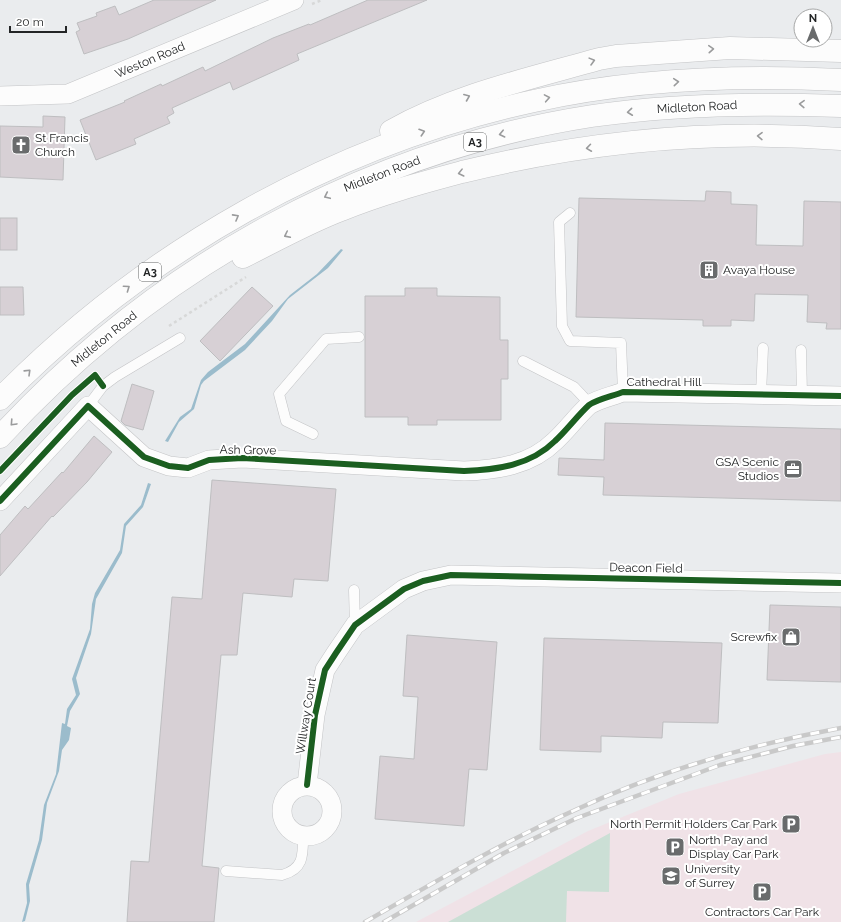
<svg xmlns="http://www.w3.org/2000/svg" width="841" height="922" font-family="Raleway,sans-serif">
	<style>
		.education { fill: #f0e2e7 }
		.green { fill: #cbdfd5 }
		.water { fill: #9bbccc }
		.building { fill: #d7d0d5; stroke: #bebec0 }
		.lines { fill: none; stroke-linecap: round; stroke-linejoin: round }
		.service-casing { stroke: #c3c4c6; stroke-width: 11 }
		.minor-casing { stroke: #c3c4c6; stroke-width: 20 }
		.trunk-casing { stroke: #c3c4c6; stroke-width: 23 }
		.path { stroke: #d7d8d8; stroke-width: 2.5; stroke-dasharray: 3 3; stroke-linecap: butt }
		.service { stroke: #fcfcfc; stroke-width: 10 }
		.minor { stroke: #fcfcfc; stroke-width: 19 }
		.trunk { stroke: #fcfcfc; stroke-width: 22 }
		.rail-casing { stroke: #c9c9c9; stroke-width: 4.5 }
		.rail { stroke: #fff; stroke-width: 3; stroke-dasharray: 9; stroke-linecap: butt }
		.cycleway-casing { stroke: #fff; stroke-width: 8 }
		.cycleway { stroke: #1b5e20; stroke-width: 6 }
		.oneway { stroke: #9a9b9c }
		.labels { text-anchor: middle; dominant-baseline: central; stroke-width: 4; stroke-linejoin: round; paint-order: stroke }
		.shield { fill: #fff; stroke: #656667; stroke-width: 1 }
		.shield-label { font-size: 11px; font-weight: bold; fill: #232526 }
		.street-label { font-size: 12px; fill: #232526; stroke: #fff }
		.poi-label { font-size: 12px; fill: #232526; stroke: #fff; text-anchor: start }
	</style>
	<rect width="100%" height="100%" fill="#eaecee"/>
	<polygon class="education" points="841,752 841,922 416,922 588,831 679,794 825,754"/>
	<polygon class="green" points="610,833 609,892 567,891 566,922 448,922"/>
	<g class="water">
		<polygon points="341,249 343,250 328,268 288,299 272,321 245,350 204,381 201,385 194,409 179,422 168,442 165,441 180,417 191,409 201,380 208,372 245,344 290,295 317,274"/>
		<polygon points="148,483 151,484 143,507 126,526 122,553 96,599 91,634 76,678 80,694 70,711 67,726 71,728 69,740 62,750 59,771 47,803 42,840 29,885 30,901 25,921 22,922 27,903 26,884 39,840 44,805 56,774 62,723 65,724 67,709 76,695 72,679 90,629 92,604 95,593 120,550 124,524 141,505"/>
	</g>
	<g class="building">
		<polygon points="154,0 216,0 128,39 84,54 76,32 80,30 77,23 97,16 96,13 115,6 119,15"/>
		<polygon points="368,0 427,0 297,54 299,60 233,90 230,82 172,108 174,113 167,117 170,123 134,139 136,144 96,160 80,120 125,102 124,101 161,84 162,86 203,67 205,71 273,38 309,24 310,25"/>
		<polygon points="43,116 65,117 63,180 0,177 0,126 43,127"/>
		<polygon points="706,191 731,192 731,204 757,205 756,245 803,246 804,201 841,202 841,329 826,329 827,323 807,322 808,295 755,294 754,321 731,320 731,326 703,326 703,320 576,317 579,198 705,201"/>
		<rect x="0" y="218" width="17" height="32"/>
		<polygon points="0,287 23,287 24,315 0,315"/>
		<polygon points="252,287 273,306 220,361 200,341"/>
		<polygon points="405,288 437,288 437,296 500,297 500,340 508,340 508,379 501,379 501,420 437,420 437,425 408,425 408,417 365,417 365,296 405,296"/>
		<polygon points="132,384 154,391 143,430 125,425 121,421"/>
		<polygon points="605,423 841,429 841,501 603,495 604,477 558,475 559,458 604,460"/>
		<polygon points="94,436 112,452 87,482 53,517 52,516 0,576 0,535 25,506 28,509 62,472 63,473"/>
		<polygon points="212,480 336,489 328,581 294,579 292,597 243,593 237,655 221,655 202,866 219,868 214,922 127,922 131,861 149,862 172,597 202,599"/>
		<polygon points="770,605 841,607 841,682 767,680"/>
		<polygon points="407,635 497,642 487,770 469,769 464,826 375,819 380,756 414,759 418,697 403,696"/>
		<polygon points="544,638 722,643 718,723 663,722 662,738 601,736 601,752 540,750"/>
	</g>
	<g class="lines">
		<defs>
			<g id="service">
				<polyline points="570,213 559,222 562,326 570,341 621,343 623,392"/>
				<polyline points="801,350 802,395"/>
				<polyline points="523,361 574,387 590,404"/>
				<polyline points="761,394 763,348"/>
				<polyline points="88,406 103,386 115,377 180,338"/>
				<polyline points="313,434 286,421 279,394 326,339 359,337"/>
				<polyline points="354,590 355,625"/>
				<path d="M226,871L282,875C304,869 303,855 303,836"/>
			</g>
			<g id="minor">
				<polyline points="0,96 68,94 294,0"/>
				<path d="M0,501L88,406L144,457L169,466L188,468L209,460L242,458L464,471C497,470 531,465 555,441C567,430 577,416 589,405C598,399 613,396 623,392L841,396"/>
				<polyline points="307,785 315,715 325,670 336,653 355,625 404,589 423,581 451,575 841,583"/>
				<circle cx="307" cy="811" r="25"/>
			</g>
			<g id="trunk">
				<path d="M391,131C455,95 528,79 599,59L616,56L730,48L841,51"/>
				<path d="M243,257C275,241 307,223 341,210C380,194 421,183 462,172C585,142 714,129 841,139"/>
				<path d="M0,399C145,251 332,145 534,101C632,79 741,75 841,80"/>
				<path d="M0,437C155,268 365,151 592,116C674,104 758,103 841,106"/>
			</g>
		</defs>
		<use href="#service" class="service-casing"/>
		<use href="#minor" class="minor-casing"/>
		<use href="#trunk" class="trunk-casing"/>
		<g class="path">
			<polyline points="312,4 322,0"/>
			<polyline points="169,326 246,277"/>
		</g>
		<use href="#service" class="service"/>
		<use href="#minor" class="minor"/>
		<use href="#trunk" class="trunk"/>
		<defs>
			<g id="rail">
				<path d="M365,922C433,883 501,843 573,811C658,771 749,745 841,728"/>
				<polyline points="384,922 504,853 577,818 720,765 793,746 841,737"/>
			</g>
		</defs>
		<use href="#rail" class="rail-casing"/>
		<use href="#rail" class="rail"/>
		<defs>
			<g id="cycleway">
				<polyline points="0,471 72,395 95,375 103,386"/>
				<path d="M0,501L88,406L144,457L169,466L188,468L209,460L242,458L464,471C497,470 531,465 555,441C567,430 577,416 589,405C598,399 613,396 623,392L841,396"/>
				<polyline points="307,785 315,715 325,670 336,653 355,625 404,589 423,581 451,575 841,583"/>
			</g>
		</defs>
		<use href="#cycleway" class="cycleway-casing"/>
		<use href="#cycleway" class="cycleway"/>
	</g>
	<defs><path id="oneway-chevron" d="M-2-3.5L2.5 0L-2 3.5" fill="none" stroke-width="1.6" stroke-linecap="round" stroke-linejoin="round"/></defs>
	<g class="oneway">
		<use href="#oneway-chevron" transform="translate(711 49) rotate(-4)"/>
		<use href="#oneway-chevron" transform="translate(592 61) rotate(-15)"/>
		<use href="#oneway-chevron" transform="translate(676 82) rotate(-5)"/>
		<use href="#oneway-chevron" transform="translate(467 97) rotate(-22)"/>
		<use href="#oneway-chevron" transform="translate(547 98) rotate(-10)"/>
		<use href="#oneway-chevron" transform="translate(802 104) rotate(-178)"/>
		<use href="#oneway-chevron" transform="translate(630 112) rotate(174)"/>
		<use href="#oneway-chevron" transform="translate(422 132) rotate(-18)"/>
		<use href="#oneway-chevron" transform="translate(502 134) rotate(167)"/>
		<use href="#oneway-chevron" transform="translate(760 136) rotate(-179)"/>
		<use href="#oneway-chevron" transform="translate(589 148) rotate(172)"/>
		<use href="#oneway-chevron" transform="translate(461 173) rotate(166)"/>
		<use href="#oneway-chevron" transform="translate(327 196) rotate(155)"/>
		<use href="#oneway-chevron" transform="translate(236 217) rotate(-29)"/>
		<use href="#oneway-chevron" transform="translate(287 235) rotate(154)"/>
		<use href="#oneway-chevron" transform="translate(127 288) rotate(-35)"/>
		<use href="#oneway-chevron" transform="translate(28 372) rotate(-44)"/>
		<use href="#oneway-chevron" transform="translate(13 423) rotate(133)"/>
	</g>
	<defs>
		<symbol id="church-square" viewBox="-11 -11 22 22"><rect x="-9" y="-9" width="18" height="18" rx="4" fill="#696b6c" stroke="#fff"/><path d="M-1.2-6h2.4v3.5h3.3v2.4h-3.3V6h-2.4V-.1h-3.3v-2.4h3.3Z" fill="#fff"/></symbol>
		<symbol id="building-square" viewBox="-11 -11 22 22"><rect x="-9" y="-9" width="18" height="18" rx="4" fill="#696b6c" stroke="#fff"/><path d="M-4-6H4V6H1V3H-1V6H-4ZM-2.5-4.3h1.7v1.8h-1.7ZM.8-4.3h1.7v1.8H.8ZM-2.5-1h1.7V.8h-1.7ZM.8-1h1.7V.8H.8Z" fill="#fff"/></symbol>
		<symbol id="office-square" viewBox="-11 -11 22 22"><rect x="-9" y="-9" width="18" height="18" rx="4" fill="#696b6c" stroke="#fff"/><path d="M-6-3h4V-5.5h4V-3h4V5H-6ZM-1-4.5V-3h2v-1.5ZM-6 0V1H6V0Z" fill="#fff"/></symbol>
		<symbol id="shop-square" viewBox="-11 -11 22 22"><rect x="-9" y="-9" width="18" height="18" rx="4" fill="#696b6c" stroke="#fff"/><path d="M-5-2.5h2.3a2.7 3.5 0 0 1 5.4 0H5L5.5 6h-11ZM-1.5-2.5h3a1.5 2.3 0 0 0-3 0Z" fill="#fff"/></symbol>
		<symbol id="parking-square" viewBox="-11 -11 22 22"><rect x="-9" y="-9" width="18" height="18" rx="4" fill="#696b6c" stroke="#fff"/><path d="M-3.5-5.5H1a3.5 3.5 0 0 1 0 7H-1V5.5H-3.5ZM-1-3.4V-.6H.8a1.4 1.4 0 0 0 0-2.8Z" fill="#fff"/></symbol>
		<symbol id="university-square" viewBox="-11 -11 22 22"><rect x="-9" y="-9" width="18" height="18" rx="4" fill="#696b6c" stroke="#fff"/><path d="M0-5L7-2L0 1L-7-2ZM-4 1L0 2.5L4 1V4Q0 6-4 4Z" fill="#fff"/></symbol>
	</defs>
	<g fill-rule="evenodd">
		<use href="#church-square" x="10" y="134" width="22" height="22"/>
		<use href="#building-square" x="698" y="259" width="22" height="22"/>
		<use href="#office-square" x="782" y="458" width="22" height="22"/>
		<use href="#shop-square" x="780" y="626" width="22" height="22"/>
		<use href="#parking-square" x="780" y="813" width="22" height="22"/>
		<use href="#parking-square" x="664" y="836" width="22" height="22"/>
		<use href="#university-square" x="660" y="865" width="22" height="22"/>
		<use href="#parking-square" x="751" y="881" width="22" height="22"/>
	</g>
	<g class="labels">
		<g class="shield">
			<rect x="464" y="133" width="22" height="18" rx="3"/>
			<rect x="139" y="263" width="22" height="18" rx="3"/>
		</g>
		<g class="shield-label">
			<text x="475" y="142">A3</text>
			<text x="150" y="272">A3</text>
		</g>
		<g class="street-label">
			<text transform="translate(150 60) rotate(-23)">Weston Road</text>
			<text transform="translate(697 107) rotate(-3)">Midleton Road</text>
			<text transform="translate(382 174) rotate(-21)">Midleton Road</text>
			<text transform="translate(104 339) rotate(-39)">Midleton Road</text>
			<text x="664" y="382">Cathedral Hill</text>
			<text transform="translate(248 450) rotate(1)">Ash Grove</text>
			<text transform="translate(646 568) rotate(1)">Deacon Field</text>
			<text transform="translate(306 716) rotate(-81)">Willway Court</text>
		</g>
		<g class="poi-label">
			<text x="35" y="138">St Francis<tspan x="35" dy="14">Church</tspan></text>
			<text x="723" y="270">Avaya House</text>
			<text x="779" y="462" text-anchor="end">GSA Scenic<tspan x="779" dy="14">Studios</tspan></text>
			<text x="777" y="637" text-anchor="end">Screwfix</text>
			<text x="777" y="824" text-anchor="end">North Permit Holders Car Park</text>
			<text x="689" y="840">North Pay and<tspan x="689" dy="14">Display Car Park</tspan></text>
			<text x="685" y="869">University<tspan x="685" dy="14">of Surrey</tspan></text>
			<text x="762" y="912" text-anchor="middle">Contractors Car Park</text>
		</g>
	</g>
	<g transform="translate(813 28)"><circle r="19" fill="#ffffff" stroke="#a7a8a8"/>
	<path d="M0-3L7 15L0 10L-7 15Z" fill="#696b6c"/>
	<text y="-6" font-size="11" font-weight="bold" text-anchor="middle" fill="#232526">N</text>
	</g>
	<path d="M10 26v6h56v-6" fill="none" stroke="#232526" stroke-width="2"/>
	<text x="16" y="26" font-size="12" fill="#232526" stroke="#ffffff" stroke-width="3" paint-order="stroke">20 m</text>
</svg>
